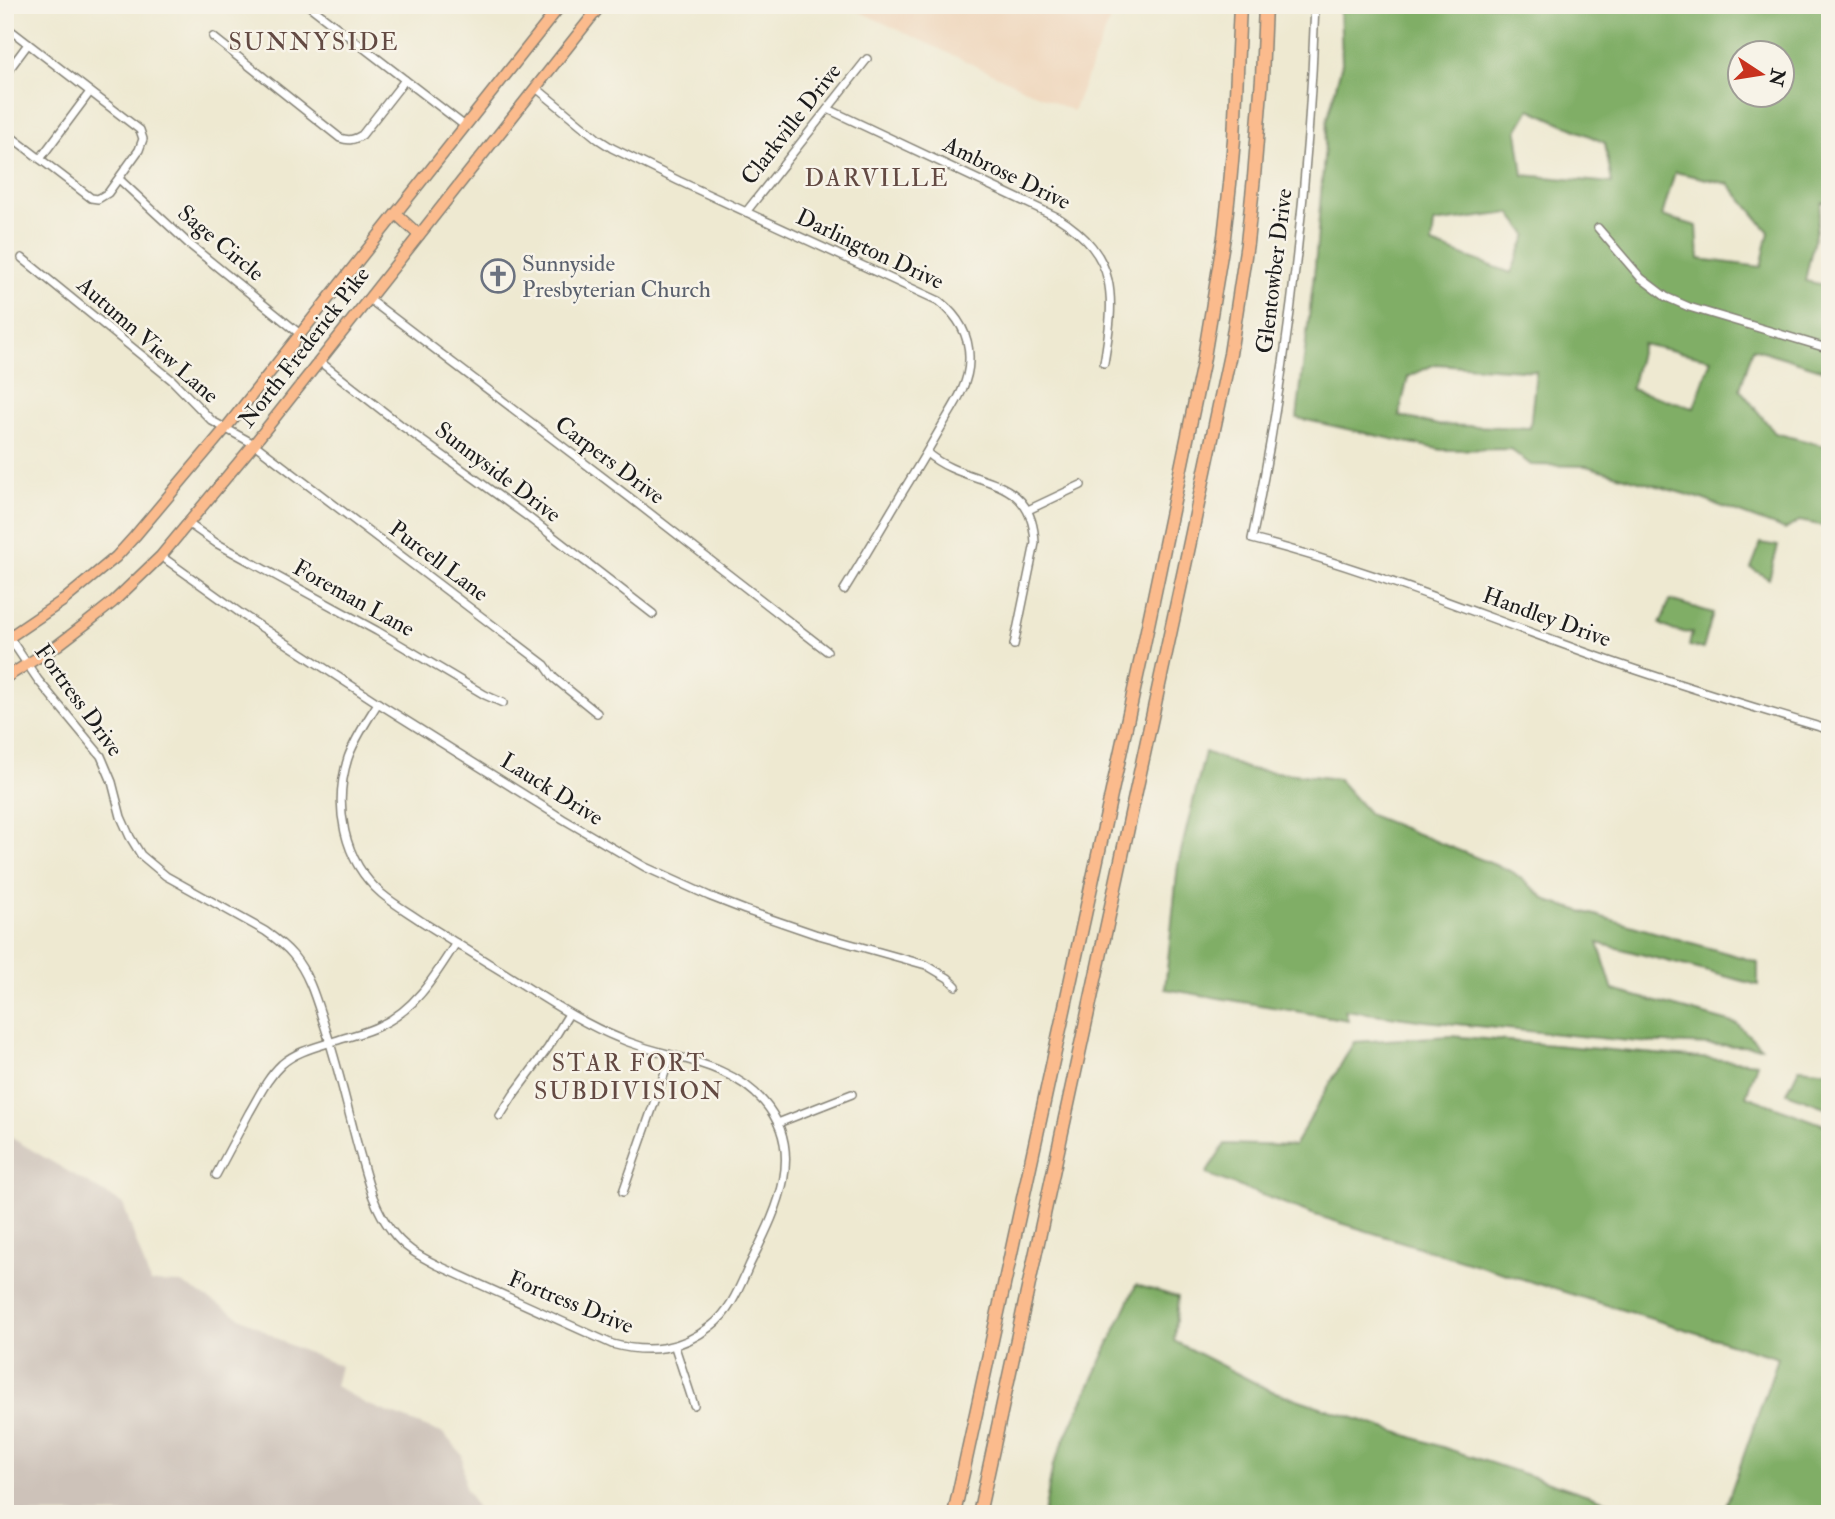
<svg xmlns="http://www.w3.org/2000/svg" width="1835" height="1519" font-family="'IM FELL Double Pica',serif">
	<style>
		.built { fill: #efd6bb }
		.industrial { fill: #cdc2b9 }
		.forest { fill: #80ae66; stroke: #4e6541; stroke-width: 2; fill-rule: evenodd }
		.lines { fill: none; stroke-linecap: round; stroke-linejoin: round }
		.minor-casing { stroke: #858276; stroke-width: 10 }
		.primary-casing { stroke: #858276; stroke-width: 13 }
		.motorway-casing { stroke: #858276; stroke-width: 15 }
		.minor { stroke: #fff; stroke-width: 7 }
		.primary { stroke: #fbbb8d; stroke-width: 10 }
		.motorway { stroke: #fbbb8d; stroke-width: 12 }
		.labels { text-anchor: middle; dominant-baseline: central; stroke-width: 5; stroke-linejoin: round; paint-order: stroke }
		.street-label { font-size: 23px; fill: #1c1c1c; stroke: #f7f3e8 }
		.worship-label { font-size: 23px; fill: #5b616d; stroke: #f7f3e8; text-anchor: start }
		.neighbourhood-label { font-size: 24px; letter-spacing: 2px; fill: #634a43; stroke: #f7f3e8 }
	</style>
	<rect width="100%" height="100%" fill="#f7f3e8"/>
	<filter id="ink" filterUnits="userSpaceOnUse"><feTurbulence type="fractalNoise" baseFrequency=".0143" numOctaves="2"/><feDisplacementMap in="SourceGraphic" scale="14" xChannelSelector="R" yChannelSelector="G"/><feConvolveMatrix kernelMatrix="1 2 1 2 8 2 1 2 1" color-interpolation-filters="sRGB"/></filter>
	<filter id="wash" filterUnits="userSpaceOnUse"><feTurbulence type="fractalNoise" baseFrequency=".00686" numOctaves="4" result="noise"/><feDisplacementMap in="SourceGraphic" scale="28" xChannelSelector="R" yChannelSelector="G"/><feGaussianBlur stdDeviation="1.57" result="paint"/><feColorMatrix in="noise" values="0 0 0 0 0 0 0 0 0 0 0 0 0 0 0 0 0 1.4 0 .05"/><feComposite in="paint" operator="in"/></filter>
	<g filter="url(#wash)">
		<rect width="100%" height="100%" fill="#eee9d1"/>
		<polygon class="built" points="845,5 1116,5 1073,111"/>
		<polygon class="industrial" points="5,1134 123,1204 150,1282 181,1283 287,1344 340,1366 335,1386 366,1404 444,1434 462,1455 465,1487 480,1514 5,1514"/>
		<g class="forest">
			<path d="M1340,5H1830V203L1822,202L1805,281L1830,286V372L1753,348L1740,389L1775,433L1825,446L1830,426V527L1799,521L1785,530L1699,498L1586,466L1531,465L1510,449L1442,450L1297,418L1315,266L1327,121L1342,63ZM1741,52H1783V94H1741ZM1530,109L1605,143L1612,183L1523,175L1517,131ZM1675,172L1729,184L1769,232L1761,267L1699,259L1697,226L1662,216ZM1510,213L1527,235L1511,273L1432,244L1434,223ZM1642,344L1711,359L1694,408L1631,389ZM1435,364L1536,371L1530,428L1438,425L1399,416L1408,377Z"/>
			<polygon points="1761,543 1778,546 1769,579 1751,568"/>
			<path d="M1670,600L1713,613L1703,649L1689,646L1692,632C1679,634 1671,630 1660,624Z"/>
			<polygon points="1205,752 1248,769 1338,779 1370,815 1513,872 1550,902 1758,962 1758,985 1598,943 1613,990 1737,1024 1761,1047 1639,1042 1425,1021 1345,1010 1348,1020 1165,989 1178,864"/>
			<polygon points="1451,1036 1757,1063 1746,1096 1830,1127 1830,1514 1723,1514 1778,1358 1315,1215 1206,1174 1225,1144 1294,1146 1354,1042"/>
			<polygon points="1799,1068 1830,1071 1830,1109 1787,1093"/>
			<polygon points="1136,1285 1178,1297 1174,1341 1269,1390 1646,1514 1044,1514 1053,1465"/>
		</g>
	</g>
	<g filter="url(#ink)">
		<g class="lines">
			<defs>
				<g id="minor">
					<polyline points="308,5 465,126"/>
					<path d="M1315,5C1309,184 1288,364 1252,539C1359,566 1462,608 1565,645C1652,677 1741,704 1830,730"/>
					<polyline points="5,26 140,130 143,139 139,150 108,193 98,199 91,198 5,132"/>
					<path d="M213,37L340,138C349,141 354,140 362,135L405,80"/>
					<polyline points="5,75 28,44"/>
					<path d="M535,87L598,139L612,148L679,181L939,301C958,316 970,335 969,360C969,384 955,404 943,424C930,447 916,470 902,493C883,525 864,558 844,590"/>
					<path d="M828,109L1057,217C1119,256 1115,297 1104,363"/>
					<polyline points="40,159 90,92"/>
					<polyline points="119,179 189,244 300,334"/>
					<polyline points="746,212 867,59"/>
					<polyline points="1598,228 1641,278 1666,297 1689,307 1830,349"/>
					<polyline points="22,258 172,380 212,421 254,444 545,665 554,678 597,713"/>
					<polyline points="369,299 629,497 827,651"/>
					<polyline points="319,361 402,426 528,517 653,614"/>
					<path d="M927,453C968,489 1032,470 1035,543L1014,645"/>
					<polyline points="1028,510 1081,485"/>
					<polyline points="189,524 216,543 377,631 485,695 503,703"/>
					<polyline points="161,556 243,615 378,703 563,819 645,867 709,896 745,910 815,934 926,965 948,978 956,986"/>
					<path d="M5,631L38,680L101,756L112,782L121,817L130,837L141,855L166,876L265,931C275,938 285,945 293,955C308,973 315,996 322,1018C337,1061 347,1107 359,1151C367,1179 373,1207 391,1230C403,1247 419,1256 437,1265L612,1344C649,1354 681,1350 711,1326C731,1311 740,1286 750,1264C775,1213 808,1153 764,1102C728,1060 668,1059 621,1039C573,1020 532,989 488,963C466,949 443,935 421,921C408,912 394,904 382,894C343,861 333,805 348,758C355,738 367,721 378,703"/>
					<polyline points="500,1116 514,1094 548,1048 569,1014"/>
					<polyline points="778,1123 852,1094"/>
					<path d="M216,1175C227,1154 238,1134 249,1113C259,1096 267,1078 282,1064C298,1050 321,1046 341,1039C354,1035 368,1032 381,1025C416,1009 436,974 456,943"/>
					<polyline points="623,1192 671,1055"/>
					<polyline points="675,1347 694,1405"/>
				</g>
				<g id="primary">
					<polyline points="396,214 419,235"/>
					<polyline points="5,640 64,600 116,557 135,536 225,429 561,5"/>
					<polyline points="5,678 58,645 88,622 113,602 161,556 254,444 601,5"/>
				</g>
				<g id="motorway">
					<polyline points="954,1514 1143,649 1203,363 1224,237 1230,184 1234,139 1240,5"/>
					<polyline points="979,1514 1184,570 1230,354 1247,243 1254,177 1262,78 1265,5"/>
				</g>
			</defs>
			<use href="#minor" class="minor-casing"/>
			<use href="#primary" class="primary-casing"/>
			<use href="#motorway" class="motorway-casing"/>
			<use href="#minor" class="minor"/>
			<use href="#primary" class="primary"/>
			<use href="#motorway" class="motorway"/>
		</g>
	</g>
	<defs>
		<symbol id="church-ring" viewBox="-11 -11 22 22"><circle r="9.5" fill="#f7f3e8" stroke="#6b7280" stroke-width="1.5"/><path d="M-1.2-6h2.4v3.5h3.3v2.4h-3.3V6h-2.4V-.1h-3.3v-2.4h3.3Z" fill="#6b7280"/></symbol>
	</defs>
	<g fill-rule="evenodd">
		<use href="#church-ring" x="479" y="257" width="38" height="38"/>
	</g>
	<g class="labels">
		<g class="street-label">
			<text transform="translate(791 124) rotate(-52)">Clarkville Drive</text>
			<text transform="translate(1007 173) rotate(26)">Ambrose Drive</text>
			<text transform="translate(221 243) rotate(40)">Sage Circle</text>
			<text transform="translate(870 249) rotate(25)">Darlington Drive</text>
			<text transform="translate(1274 271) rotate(-83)">Glentowber Drive</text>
			<text transform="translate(148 340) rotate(41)">Autumn View Lane</text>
			<text transform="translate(304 347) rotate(-52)">North Frederick Pike</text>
			<text transform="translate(610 460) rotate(37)">Carpers Drive</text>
			<text transform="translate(498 472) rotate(37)">Sunnyside Drive</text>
			<text transform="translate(439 561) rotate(37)">Purcell Lane</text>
			<text transform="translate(354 598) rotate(29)">Foreman Lane</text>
			<text transform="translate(1547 617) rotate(20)">Handley Drive</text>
			<text transform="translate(79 700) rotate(54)">Fortress Drive</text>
			<text transform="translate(552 789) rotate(32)">Lauck Drive</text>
			<text transform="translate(571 1302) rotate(22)">Fortress Drive</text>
		</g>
		<g class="worship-label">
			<text x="522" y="263">Sunnyside<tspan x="522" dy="26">Presbyterian Church</tspan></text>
		</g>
		<g class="neighbourhood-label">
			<text x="314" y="42">SUNNYSIDE</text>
			<text x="877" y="178">DARVILLE</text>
			<text x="629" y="1063">STAR FORT<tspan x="629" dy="28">SUBDIVISION</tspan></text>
		</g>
	</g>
	<rect width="1835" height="1519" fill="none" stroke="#f7f3e8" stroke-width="28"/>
	<g transform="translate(1761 74) rotate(102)"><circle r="33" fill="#f7f3e8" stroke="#9f9d96" stroke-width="2"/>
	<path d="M0-5L12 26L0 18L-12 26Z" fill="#c8321e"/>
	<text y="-10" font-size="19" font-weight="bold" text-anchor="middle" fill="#1c1c1c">N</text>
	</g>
</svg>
